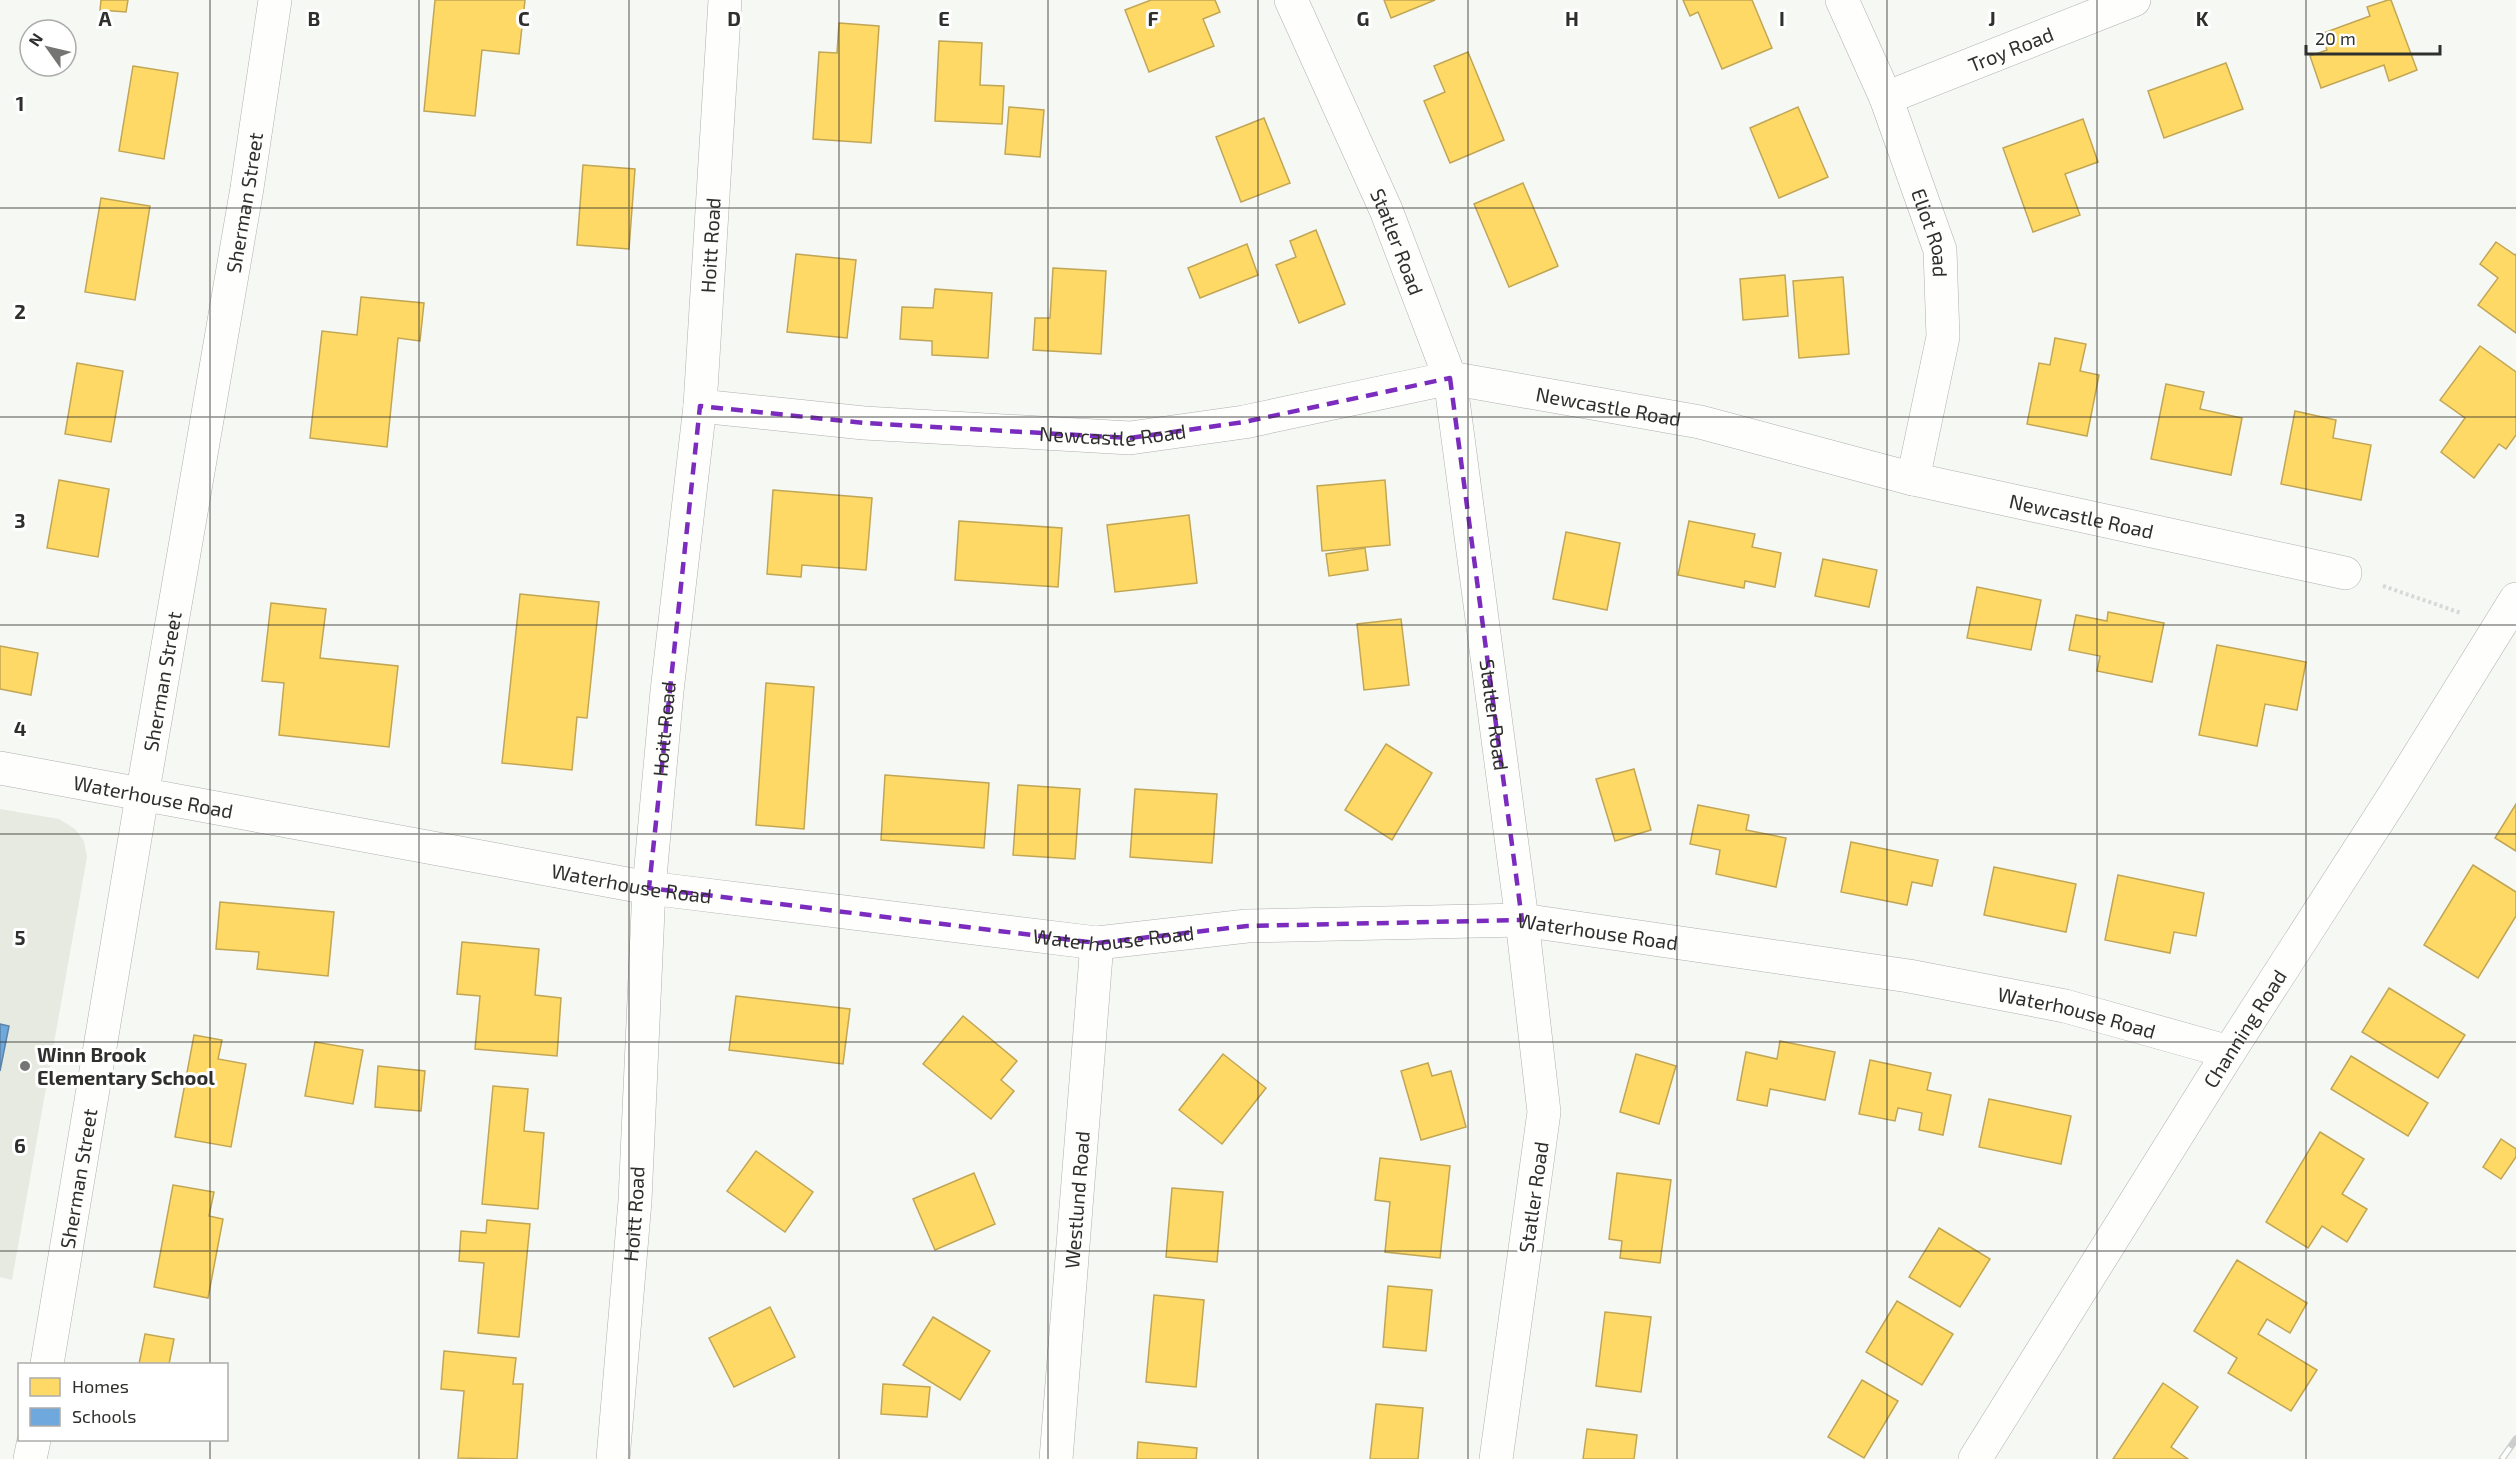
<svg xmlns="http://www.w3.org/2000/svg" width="2516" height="1459" font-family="'Exo 2',sans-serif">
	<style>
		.built { fill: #e6eae1 }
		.homes { fill: #ffd966; stroke: #c1a655; stroke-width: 1.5 }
		.schools { fill: #6fa8dc; stroke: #5c84a8; stroke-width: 1.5 }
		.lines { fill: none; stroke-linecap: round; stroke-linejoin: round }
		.minor-casing { stroke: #afb0ae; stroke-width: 34 }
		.path { stroke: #d8d9d7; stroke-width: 4; stroke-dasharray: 3 3; stroke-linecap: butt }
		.minor { stroke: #fefefd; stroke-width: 33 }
		.rail-casing { stroke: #cccdcc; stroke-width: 7 }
		.rail { stroke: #fff; stroke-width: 4.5; stroke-dasharray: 14; stroke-linecap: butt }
		.marked { fill: none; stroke: #7b2cbf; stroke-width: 4.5; stroke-dasharray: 12 8; stroke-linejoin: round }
		.grid { fill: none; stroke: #2f302d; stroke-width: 1.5; stroke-opacity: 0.55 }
		.poi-dot { fill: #757673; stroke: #fff; stroke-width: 2 }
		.labels { text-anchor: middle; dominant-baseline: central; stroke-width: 6; stroke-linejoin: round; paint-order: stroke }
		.street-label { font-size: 20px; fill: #2f302d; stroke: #fff }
		.poi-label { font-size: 20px; font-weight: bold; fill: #2f302d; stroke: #fff; text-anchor: start }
		.grid-label { font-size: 20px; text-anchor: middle; font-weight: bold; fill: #2f302d; stroke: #fff; stroke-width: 6; stroke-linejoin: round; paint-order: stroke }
	</style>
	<rect width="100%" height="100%" fill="#f6f8f4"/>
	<polygon class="built" points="0,809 59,819 75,829 84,841 87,857 12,1280 0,1277"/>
	<g class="homes">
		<polygon points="101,0 128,0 126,12 100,10"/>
		<polygon points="435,0 525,0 519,54 482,50 475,116 424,111"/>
		<polygon points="1151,0 1215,0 1220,12 1203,19 1214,46 1149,72 1125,10"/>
		<polygon points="1384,0 1435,0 1391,18"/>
		<polygon points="1683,0 1752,0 1772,48 1722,69 1698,12 1690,16"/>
		<polygon points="2388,0 2391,0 2417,70 2389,81 2384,65 2321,88 2310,56 2327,50 2321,34 2370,16 2367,7"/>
		<polygon points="839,23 879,26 871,143 813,139 819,52 837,53"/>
		<polygon points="939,41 982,43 980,85 1004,86 1002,124 935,121"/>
		<polygon points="1468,52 1504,140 1450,163 1424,101 1445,92 1434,66"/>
		<polygon points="2226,63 2243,109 2164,138 2148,91"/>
		<polygon points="133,66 178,73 164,159 119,151"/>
		<polygon points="1009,107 1044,110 1040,157 1005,154"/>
		<polygon points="1798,107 1828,177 1779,198 1750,128"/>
		<polygon points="1264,118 1290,183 1241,202 1216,137"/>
		<polygon points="2083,119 2098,162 2065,174 2080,215 2033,232 2003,148"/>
		<polygon points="583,165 635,169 629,249 577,245"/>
		<polygon points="1523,183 1558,266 1509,287 1474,204"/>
		<polygon points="101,198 150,206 135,300 85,292"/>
		<polygon points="1316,230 1345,304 1299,323 1276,265 1296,257 1290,241"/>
		<polygon points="2496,242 2515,255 2516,254 2516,333 2478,305 2498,278 2480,264"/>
		<polygon points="1247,244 1258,275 1200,298 1188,268"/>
		<polygon points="796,254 856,260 847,338 787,332"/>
		<polygon points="1053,268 1106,271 1101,354 1033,350 1035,318 1050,318"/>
		<polygon points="1785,275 1788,316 1743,320 1740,279"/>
		<polygon points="1843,277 1849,354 1799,358 1793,281"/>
		<polygon points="935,289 992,293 988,358 932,355 932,341 900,339 902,307 933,308"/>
		<polygon points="361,297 424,303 420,341 398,338 387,447 310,438 322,331 357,335"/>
		<polygon points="2055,338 2086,344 2080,371 2099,375 2087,436 2027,424 2039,363 2050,365"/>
		<polygon points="2480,346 2516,372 2516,435 2506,449 2499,444 2474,478 2441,452 2465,418 2440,400"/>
		<polygon points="77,363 123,371 111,442 65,434"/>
		<polygon points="2166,384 2204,392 2200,409 2242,418 2231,475 2151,459"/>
		<polygon points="2295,411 2336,420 2333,438 2371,445 2361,500 2281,484"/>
		<polygon points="59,480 109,489 98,557 47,548"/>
		<polygon points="1385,480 1390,545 1322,551 1317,486"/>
		<polygon points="773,490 872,498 866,570 802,565 801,577 767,574"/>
		<polygon points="1189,515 1197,583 1115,592 1107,525"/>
		<polygon points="959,521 1062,528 1058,587 955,580"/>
		<polygon points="1689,521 1755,534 1752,547 1781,553 1775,587 1745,581 1744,588 1678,575"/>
		<polygon points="1566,532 1620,543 1607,610 1553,599"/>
		<polygon points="1365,548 1368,570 1329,576 1326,554"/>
		<polygon points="1823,559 1877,570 1869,607 1815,596"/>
		<polygon points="1977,587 2041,600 2031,650 1967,638"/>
		<polygon points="520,594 599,602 587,718 577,717 572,770 502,763"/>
		<polygon points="271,603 326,609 320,658 398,666 389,747 279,735 284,683 262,681"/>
		<polygon points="2108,612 2164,623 2152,682 2097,671 2100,656 2069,650 2076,615 2107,621"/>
		<polygon points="1401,619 1409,685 1364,690 1357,624"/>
		<polygon points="2217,645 2306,662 2297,710 2265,704 2257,746 2199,735"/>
		<polygon points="0,646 38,653 31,695 0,689"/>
		<polygon points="766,683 814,687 804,829 756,825"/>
		<polygon points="1386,744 1432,773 1392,840 1345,810"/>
		<polygon points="1634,769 1651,830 1615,841 1596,779"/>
		<polygon points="885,775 989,783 984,848 881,840"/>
		<polygon points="1018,785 1080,789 1075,859 1013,855"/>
		<polygon points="1135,789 1217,794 1212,863 1130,857"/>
		<polygon points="2516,804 2516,851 2495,838"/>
		<polygon points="1698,805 1749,815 1746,830 1786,838 1776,887 1716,874 1720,850 1690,844"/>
		<polygon points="1851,842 1938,860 1932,886 1912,882 1907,905 1841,892"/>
		<polygon points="2473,865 2516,892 2516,916 2478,978 2424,945"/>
		<polygon points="1994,867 2076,884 2066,932 1984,915"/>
		<polygon points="2118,875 2204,893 2196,936 2174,932 2170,953 2105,940"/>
		<polygon points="220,902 334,912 328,976 257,969 259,952 216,949"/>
		<polygon points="462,942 539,949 535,995 561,998 557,1056 475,1049 480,996 457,994"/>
		<polygon points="2389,988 2465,1035 2438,1078 2362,1032"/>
		<polygon points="736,996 850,1009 843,1064 729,1050"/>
		<polygon points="963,1016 1017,1061 1001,1080 1014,1091 991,1119 923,1064"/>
		<polygon points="194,1035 222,1040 218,1059 246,1064 231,1147 175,1137"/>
		<polygon points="1780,1041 1835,1052 1825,1100 1770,1089 1767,1106 1737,1100 1746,1052 1777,1059"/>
		<polygon points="315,1042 363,1050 353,1104 305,1096"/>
		<polygon points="1223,1054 1266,1088 1222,1144 1179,1110"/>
		<polygon points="1636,1054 1676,1066 1659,1124 1620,1112"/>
		<polygon points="2351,1056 2428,1103 2408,1136 2331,1089"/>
		<polygon points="1870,1060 1931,1073 1927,1090 1951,1095 1943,1135 1919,1130 1922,1113 1898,1108 1895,1121 1859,1114"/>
		<polygon points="1428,1063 1432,1076 1451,1071 1466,1127 1421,1140 1401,1071"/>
		<polygon points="378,1066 425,1071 421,1111 375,1107"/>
		<polygon points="493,1086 528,1089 524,1131 544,1133 538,1209 482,1204"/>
		<polygon points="1989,1099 2071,1116 2061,1164 1979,1147"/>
		<polygon points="2320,1132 2364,1159 2342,1194 2367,1209 2347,1242 2322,1226 2308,1248 2266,1222"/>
		<polygon points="2501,1139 2516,1149 2516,1157 2501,1179 2483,1167"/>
		<polygon points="756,1151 813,1192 785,1232 727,1191"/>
		<polygon points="1380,1158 1450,1166 1440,1258 1385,1252 1390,1202 1375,1200"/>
		<polygon points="974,1173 995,1224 935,1250 913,1199"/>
		<polygon points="1617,1173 1671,1180 1660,1263 1620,1258 1622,1241 1609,1239"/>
		<polygon points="173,1185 214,1192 209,1216 223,1219 208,1298 154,1287"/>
		<polygon points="1172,1188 1223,1192 1217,1262 1166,1257"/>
		<polygon points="487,1220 530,1224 519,1337 478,1333 484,1263 459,1261 461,1231 486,1233"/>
		<polygon points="1939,1228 1990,1259 1960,1307 1909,1277"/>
		<polygon points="2237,1260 2307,1303 2290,1333 2267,1319 2258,1334 2317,1370 2291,1411 2228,1373 2237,1358 2194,1331"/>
		<polygon points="1388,1286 1432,1290 1426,1351 1383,1347"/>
		<polygon points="1154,1295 1204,1300 1196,1387 1146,1382"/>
		<polygon points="1897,1301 1953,1334 1922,1385 1866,1352"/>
		<polygon points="770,1307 795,1357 734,1387 709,1338"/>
		<polygon points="1605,1312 1651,1317 1641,1392 1596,1386"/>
		<polygon points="933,1317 990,1351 960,1400 903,1365"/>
		<polygon points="145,1334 174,1339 169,1364 139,1364"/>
		<polygon points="444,1351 516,1358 513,1384 523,1384 517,1459 458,1458 464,1391 441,1389"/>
		<polygon points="1862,1380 1898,1401 1864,1458 1828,1437"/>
		<polygon points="2163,1383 2198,1407 2171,1447 2188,1459 2113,1459"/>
		<polygon points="883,1384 930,1387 927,1417 881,1414"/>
		<polygon points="1376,1404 1423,1408 1418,1459 1370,1459"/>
		<polygon points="1587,1429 1637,1435 1634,1459 1583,1459"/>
		<polygon points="1138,1442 1197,1448 1196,1459 1137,1459"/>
	</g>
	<polygon class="schools" points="0,1024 9,1026 0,1071"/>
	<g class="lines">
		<defs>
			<g id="minor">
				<path id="s1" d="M1291,0L1386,210L1450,378L1522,920L1544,1112L1496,1459"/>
				<path id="s2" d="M1842,0L1886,98L1940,250L1943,337L1913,479"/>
				<path id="s3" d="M1886,98L2134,0"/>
				<path id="s4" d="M700,406L864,423L1130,438L1244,422L1450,378L1700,422L1913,479L2345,573"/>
				<path id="s5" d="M0,768L649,888L1097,943L1247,926L1522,920L1909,976L2065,1006L2229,1052"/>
				<path id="s6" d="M47,1364L142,796L247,188L275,0"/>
				<polyline points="30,1459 34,1440"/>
				<path id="s7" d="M613,1459L635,1201L649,888L667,691L700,406L725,0"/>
				<path id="s8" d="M1056,1459L1097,943"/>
				<path id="s9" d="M1975,1459L2229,1052L2395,794L2516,599"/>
			</g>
		</defs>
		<use href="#minor" class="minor-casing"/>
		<polyline class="path" points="2383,586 2461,613"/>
		<use href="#minor" class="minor"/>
		<defs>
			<polyline id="rail" points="2502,1459 2516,1439"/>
		</defs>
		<use href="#rail" class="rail-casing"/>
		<use href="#rail" class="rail"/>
	</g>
	<path class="marked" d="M1450,378L1522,920L1247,926L1097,943L649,888L700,406L864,423L1130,438L1244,422Z"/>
	<path class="grid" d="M210,0V1364M419,0V1459M629,0V1459M839,0V1459M1048,0V1459M1258,0V1459M1468,0V1459M1677,0V1459M1887,0V1459M2097,0V1459M2306,0V1459M0,208H2516M0,417H2516M0,625H2516M0,834H2516M0,1042H2516M0,1251H2516M210,1440V1459"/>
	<circle class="poi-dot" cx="25" cy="1066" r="6"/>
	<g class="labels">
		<g class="street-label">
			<text stroke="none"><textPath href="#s3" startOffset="134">Troy Road</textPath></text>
			<text stroke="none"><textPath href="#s6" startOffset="1178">Sherman Street</textPath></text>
			<text stroke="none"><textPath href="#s2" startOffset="250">Eliot Road</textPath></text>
			<text stroke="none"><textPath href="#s1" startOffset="264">Statler Road</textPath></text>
			<text stroke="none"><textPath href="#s7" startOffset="1218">Hoitt Road</textPath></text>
			<text stroke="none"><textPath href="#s4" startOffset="918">Newcastle Road</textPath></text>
			<text stroke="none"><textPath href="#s4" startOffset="414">Newcastle Road</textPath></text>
			<text stroke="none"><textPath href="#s4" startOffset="1404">Newcastle Road</textPath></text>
			<text stroke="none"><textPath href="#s6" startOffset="692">Sherman Street</textPath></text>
			<text stroke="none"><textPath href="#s1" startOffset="750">Statler Road</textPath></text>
			<text stroke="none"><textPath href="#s7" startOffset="732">Hoitt Road</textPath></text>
			<text stroke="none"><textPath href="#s5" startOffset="156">Waterhouse Road</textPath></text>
			<text stroke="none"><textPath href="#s5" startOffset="642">Waterhouse Road</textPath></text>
			<text stroke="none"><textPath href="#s5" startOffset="1128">Waterhouse Road</textPath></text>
			<text stroke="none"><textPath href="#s5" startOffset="1614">Waterhouse Road</textPath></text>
			<text stroke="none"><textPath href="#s5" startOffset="2100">Waterhouse Road</textPath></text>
			<text stroke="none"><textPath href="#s9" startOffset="508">Channing Road</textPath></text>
			<text stroke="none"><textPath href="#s6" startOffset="188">Sherman Street</textPath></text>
			<text transform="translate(1533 1197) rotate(-82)">Statler Road</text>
			<text stroke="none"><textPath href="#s8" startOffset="260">Westlund Road</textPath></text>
			<text stroke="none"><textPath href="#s7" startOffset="246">Hoitt Road</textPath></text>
		</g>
		<g class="poi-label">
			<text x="37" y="1054">Winn Brook<tspan x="37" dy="23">Elementary School</tspan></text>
		</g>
	</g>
	<g class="grid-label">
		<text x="105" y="26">A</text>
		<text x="314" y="26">B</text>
		<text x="524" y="26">C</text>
		<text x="734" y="26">D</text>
		<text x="944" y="26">E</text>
		<text x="1153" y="26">F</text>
		<text x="1363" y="26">G</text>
		<text x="1572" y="26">H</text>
		<text x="1782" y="26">I</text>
		<text x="1992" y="26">J</text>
		<text x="2202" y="26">K</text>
		<text x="20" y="111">1</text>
		<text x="20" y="319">2</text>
		<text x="20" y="528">3</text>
		<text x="20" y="736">4</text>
		<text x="20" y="945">5</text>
		<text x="20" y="1153">6</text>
	</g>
	<rect x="18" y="1363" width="210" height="78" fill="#ffffff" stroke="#acacab" stroke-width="1.5"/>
	<rect x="30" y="1378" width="30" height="18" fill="#ffd966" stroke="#acacab" stroke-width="1.5"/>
	<text x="72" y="1393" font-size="18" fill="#2f302d">Homes</text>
	<rect x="30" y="1408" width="30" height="18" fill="#6fa8dc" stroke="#acacab" stroke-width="1.5"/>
	<text x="72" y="1423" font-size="18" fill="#2f302d">Schools</text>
	<g transform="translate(48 48) rotate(304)"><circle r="28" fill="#ffffff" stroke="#acacab" stroke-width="1.5"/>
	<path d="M0-4.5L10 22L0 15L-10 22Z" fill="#757673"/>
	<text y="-9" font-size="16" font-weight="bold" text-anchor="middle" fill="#2f302d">N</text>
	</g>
	<path d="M2306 45v9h134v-9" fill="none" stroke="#2f302d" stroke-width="3"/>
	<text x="2315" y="45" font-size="18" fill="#2f302d" stroke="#ffffff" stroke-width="4.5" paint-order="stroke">20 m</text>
</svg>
